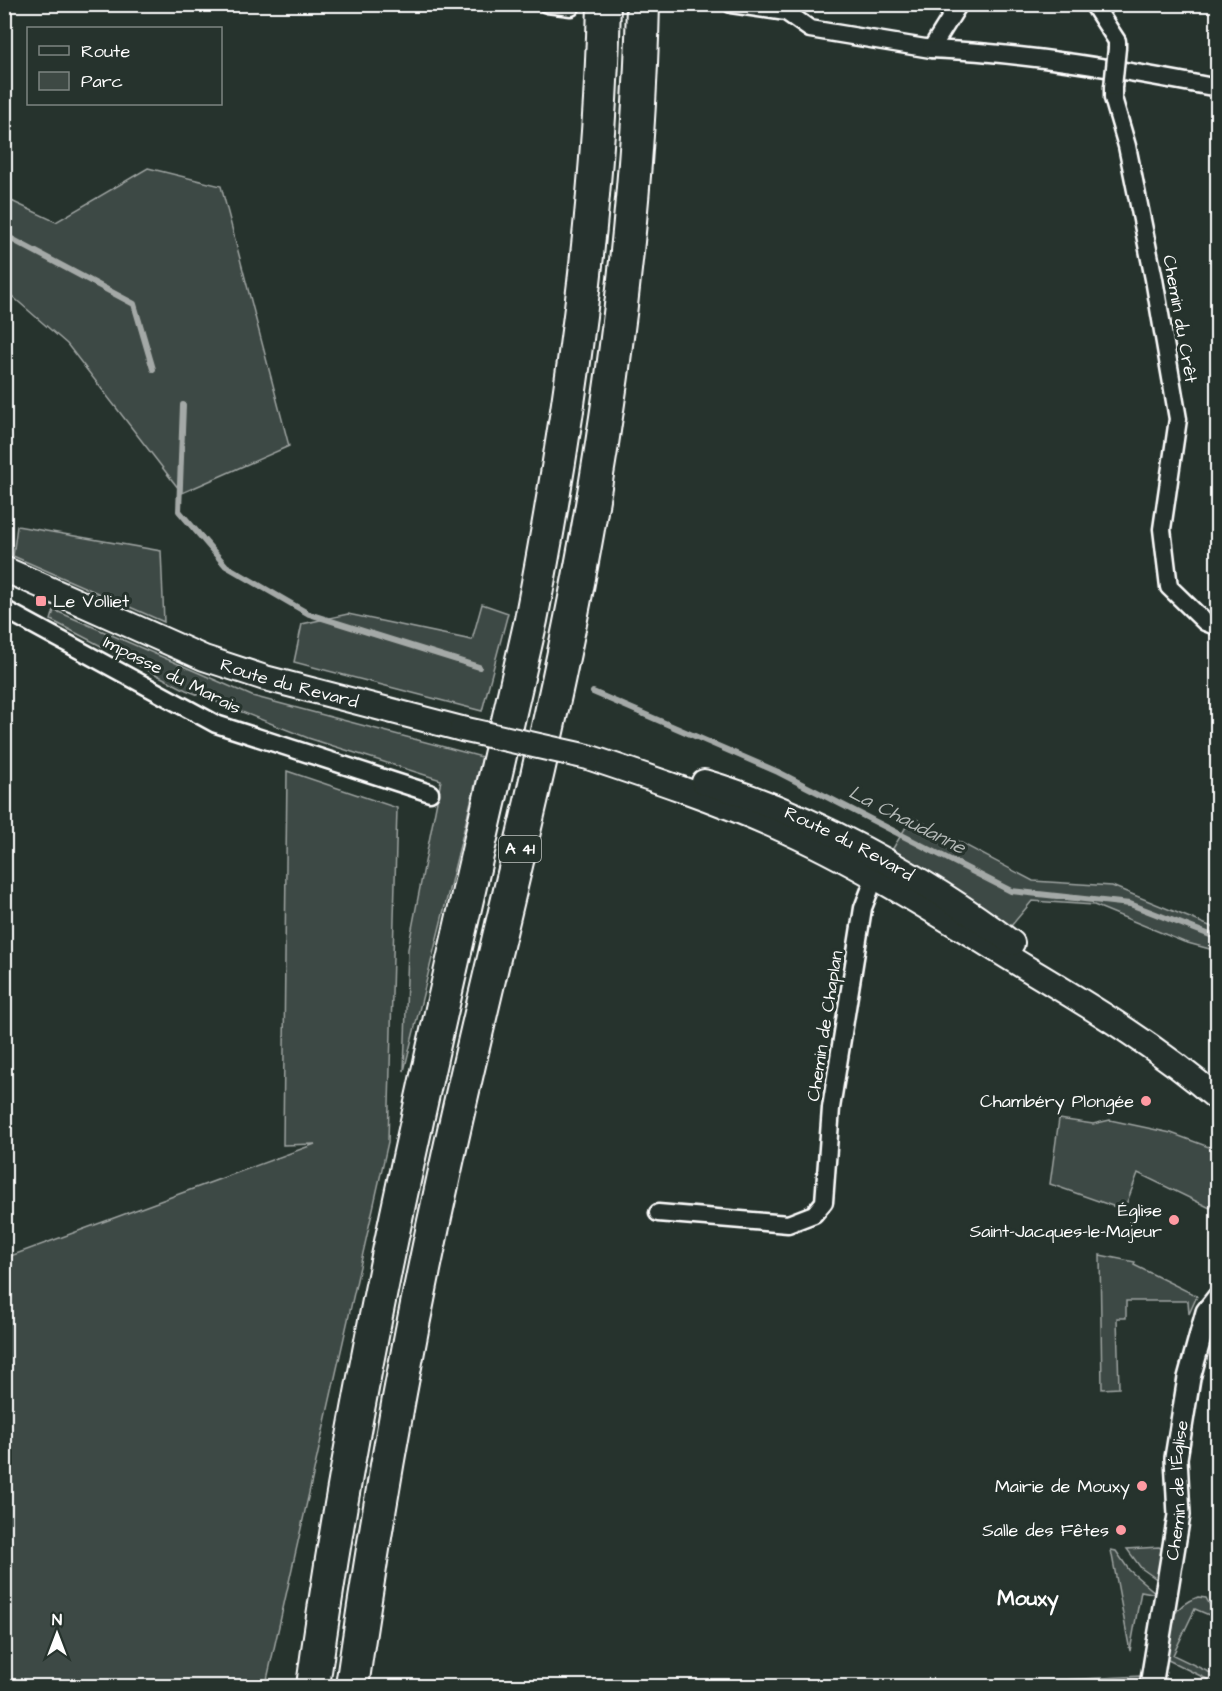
<svg xmlns="http://www.w3.org/2000/svg" width="1222" height="1691" font-family="'Architects Daughter',sans-serif">
	<style>
		.green { fill: #3e4944; stroke: #9ea4a2; stroke-width: 1.5 }
		.lines { fill: none; stroke-linecap: round; stroke-linejoin: round }
		.stream { stroke: #a4a9a7; stroke-width: 6 }
		.minor-casing { stroke: #fff; stroke-width: 21 }
		.tertiary-casing { stroke: #fff; stroke-width: 26 }
		.secondary-casing { stroke: #fff; stroke-width: 28 }
		.motorway-casing { stroke: #fff; stroke-width: 36 }
		.minor { stroke: #26332d; stroke-width: 16 }
		.tertiary { stroke: #26332d; stroke-width: 21 }
		.secondary { stroke: #26332d; stroke-width: 24 }
		.motorway { stroke: #26332d; stroke-width: 32 }
		.minor-bridge-casing { stroke: #fff; stroke-width: 21; stroke-linecap: butt }
		.secondary-bridge-casing { stroke: #fff; stroke-width: 28; stroke-linecap: butt }
		.minor-bridge { stroke: #26332d; stroke-width: 16 }
		.secondary-bridge { stroke: #26332d; stroke-width: 24 }
		.poi-dot { fill: #ff9aa2; stroke: #26332d; stroke-width: 2 }
		.labels { text-anchor: middle; dominant-baseline: central; stroke-width: 6; stroke-linejoin: round; paint-order: stroke }
		.shield { fill: #26332d; stroke: #bec2c0; stroke-width: 1.5 }
		.shield-label { font-size: 16px; font-weight: bold; fill: #fff }
		.street-label { font-size: 18px; fill: #fff; stroke: #26332d }
		.poi-label { font-size: 18px; fill: #fff; stroke: #26332d; text-anchor: end }
		.water-label { font-size: 20px; font-style: italic; fill: #b3b8b6; stroke: #26332d }
		.quarter-label { font-size: 21px; font-weight: bold; fill: #fff; stroke: #26332d }
	</style>
	<rect width="100%" height="100%" fill="#26332d"/>
	<filter id="ink" filterUnits="userSpaceOnUse"><feTurbulence type="fractalNoise" baseFrequency=".0167" numOctaves="2"/><feDisplacementMap in="SourceGraphic" scale="12" xChannelSelector="R" yChannelSelector="G"/><feConvolveMatrix kernelMatrix="1 2 1 2 8 2 1 2 1" color-interpolation-filters="sRGB"/></filter>
	<g filter="url(#ink)">
		<g class="green">
			<polygon points="148,168 221,186 289,446 182,493 67,344 5,290 5,198 56,222"/>
			<polygon points="17,526 161,551 164,622 13,556"/>
			<polygon points="482,604 508,613 482,711 294,662 302,624 348,614 472,640"/>
			<polygon points="54,610 252,696 482,757 404,1071 408,949 441,780 308,738 186,690 51,620"/>
			<polygon points="287,771 397,808 388,1142 266,1684 5,1684 5,1258 315,1144 283,1145"/>
			<polygon points="912,817 1033,881 1112,886 1217,929 1217,951 1184,942 1094,905 1032,901 1006,932 889,855"/>
			<polygon points="1059,1119 1093,1124 1110,1120 1171,1133 1217,1150 1217,1207 1213,1203 1210,1208 1138,1173 1124,1210 1050,1184"/>
			<polygon points="1100,1255 1135,1262 1134,1265 1197,1296 1189,1314 1188,1301 1126,1301 1126,1318 1117,1318 1119,1388 1102,1389"/>
			<polygon points="1159,1547 1163,1550 1158,1580 1141,1568 1127,1549"/>
			<polygon points="1111,1550 1116,1551 1129,1570 1157,1594 1141,1591 1130,1651"/>
			<path d="M1198,1597L1206,1598L1211,1607L1209,1615L1195,1609L1173,1655L1217,1676V1684L1164,1658C1170,1630 1166,1608 1198,1597Z"/>
			<polygon points="1142,1676 1164,1679 1163,1686 936,1686"/>
		</g>
		<g class="lines">
			<g class="stream">
				<polyline points="4,235 134,304 153,369"/>
				<polyline points="183,405 179,511 226,566 309,614 479,667"/>
				<polyline points="593,692 778,772 1011,891 1130,904 1218,938"/>
			</g>
			<defs>
				<g id="minor">
					<polyline points="547,4 571,7"/>
					<polyline points="731,4 786,12 810,29 931,49 959,4"/>
					<polyline points="1093,4 1117,41 1117,48"/>
					<path d="M931,49C1028,53 1123,70 1218,88"/>
					<polyline points="1113,87 1113,98 1127,146 1154,279 1178,419 1162,529 1169,587 1205,622 1218,627"/>
					<polyline points="4,609 216,724 430,793"/>
					<polyline points="658,1213 788,1224 814,1214 824,1202 831,1108 863,908 878,869"/>
				</g>
				<g id="tertiary">
					<path id="s1" d="M1151,1686L1179,1515L1176,1458L1189,1378L1207,1312L1218,1298"/>
				</g>
				<g id="secondary">
					<path id="s2" d="M4,569L204,658L265,678L462,729"/>
					<path d="M588,757C651,778 714,799 775,826C861,864 943,917 1023,966C1090,1006 1158,1047 1218,1099"/>
					<path id="s3" d="M704,782C808,812 926,878 1012,943"/>
				</g>
				<g id="motorway">
					<path d="M313,1686C362,1326 451,974 531,620C570,417 599,212 604,4"/>
					<path d="M352,1686C377,1513 407,1342 445,1171C491,958 549,748 587,534C618,359 639,182 643,4"/>
				</g>
			</defs>
			<use href="#minor" class="minor-casing"/>
			<use href="#tertiary" class="tertiary-casing"/>
			<use href="#secondary" class="secondary-casing"/>
			<use href="#motorway" class="motorway-casing"/>
			<use href="#minor" class="minor"/>
			<use href="#tertiary" class="tertiary"/>
			<use href="#secondary" class="secondary"/>
			<use href="#motorway" class="motorway"/>
			<defs>
				<polyline id="minor-bridge" points="1113,87 1117,48"/>
				<polyline id="secondary-bridge" points="462,729 588,757"/>
			</defs>
			<use href="#minor-bridge" class="minor-bridge-casing"/>
			<use href="#secondary-bridge" class="secondary-bridge-casing"/>
			<use href="#minor-bridge" class="minor-bridge"/>
			<use href="#secondary-bridge" class="secondary-bridge"/>
		</g>
	</g>
	<g class="poi-dot">
		<rect x="35" y="595" width="12" height="12" rx="3"/>
		<circle cx="1146" cy="1101" r="6"/>
		<circle cx="1174" cy="1220" r="6"/>
		<circle cx="1142" cy="1486" r="6"/>
		<circle cx="1121" cy="1530" r="6"/>
	</g>
	<g class="labels">
		<rect class="shield" x="499" y="836" width="42" height="26" rx="4.5"/>
		<g class="shield-label">
			<text x="520" y="849">A 41</text>
		</g>
		<g class="street-label">
			<text transform="translate(1180 319) rotate(80)">Chemin du Crêt</text>
			<text transform="translate(172 675) rotate(27)">Impasse du Marais</text>
			<text stroke="none"><textPath href="#s2" startOffset="308">Route du Revard</textPath></text>
			<text stroke="none"><textPath href="#s3" startOffset="158">Route du Revard</textPath></text>
			<text transform="translate(825 1026) rotate(-81)">Chemin de Chaplan</text>
			<text stroke="none"><textPath href="#s1" startOffset="198">Chemin de l'Église</textPath></text>
		</g>
		<g class="poi-label">
			<text x="53" y="601" text-anchor="start">Le Volliet</text>
			<text x="1134" y="1101">Chambéry Plongée</text>
			<text x="1162" y="1210">Église<tspan x="1162" dy="21">Saint-Jacques-le-Majeur</tspan></text>
			<text x="1130" y="1486">Mairie de Mouxy</text>
			<text x="1109" y="1530">Salle des Fêtes</text>
		</g>
		<g class="water-label">
			<text transform="translate(907 820) rotate(27)">La Chaudanne</text>
		</g>
		<g class="quarter-label">
			<text x="1028" y="1598">Mouxy</text>
		</g>
	</g>
	<rect width="1222" height="1691" fill="none" stroke="#26332d" stroke-width="24"/>
	<rect x="12" y="12" width="1198" height="1667" fill="none" stroke="#fff" stroke-width="2" filter="url(#ink)"/>
	<rect x="27" y="27" width="195" height="78" fill="#26332d" stroke="#7d8581" stroke-width="1.5"/>
	<rect x="39" y="46" width="30" height="9" fill="#26332d" stroke="#7d8581" stroke-width="1.5"/>
	<text x="81" y="57" font-size="18" fill="#ffffff">Route</text>
	<rect x="39" y="72" width="30" height="18" fill="#3e4944" stroke="#7d8581" stroke-width="1.5"/>
	<text x="81" y="87" font-size="18" fill="#ffffff">Parc</text>
	<g transform="translate(57 1634)" stroke="#26332d" stroke-width="4.5" paint-order="stroke">
	<path d="M0-4.5L10 22L0 15L-10 22Z" fill="#ffffff"/>
	<text y="-9" font-size="16" font-weight="bold" text-anchor="middle" fill="#ffffff">N</text>
	</g>
</svg>
